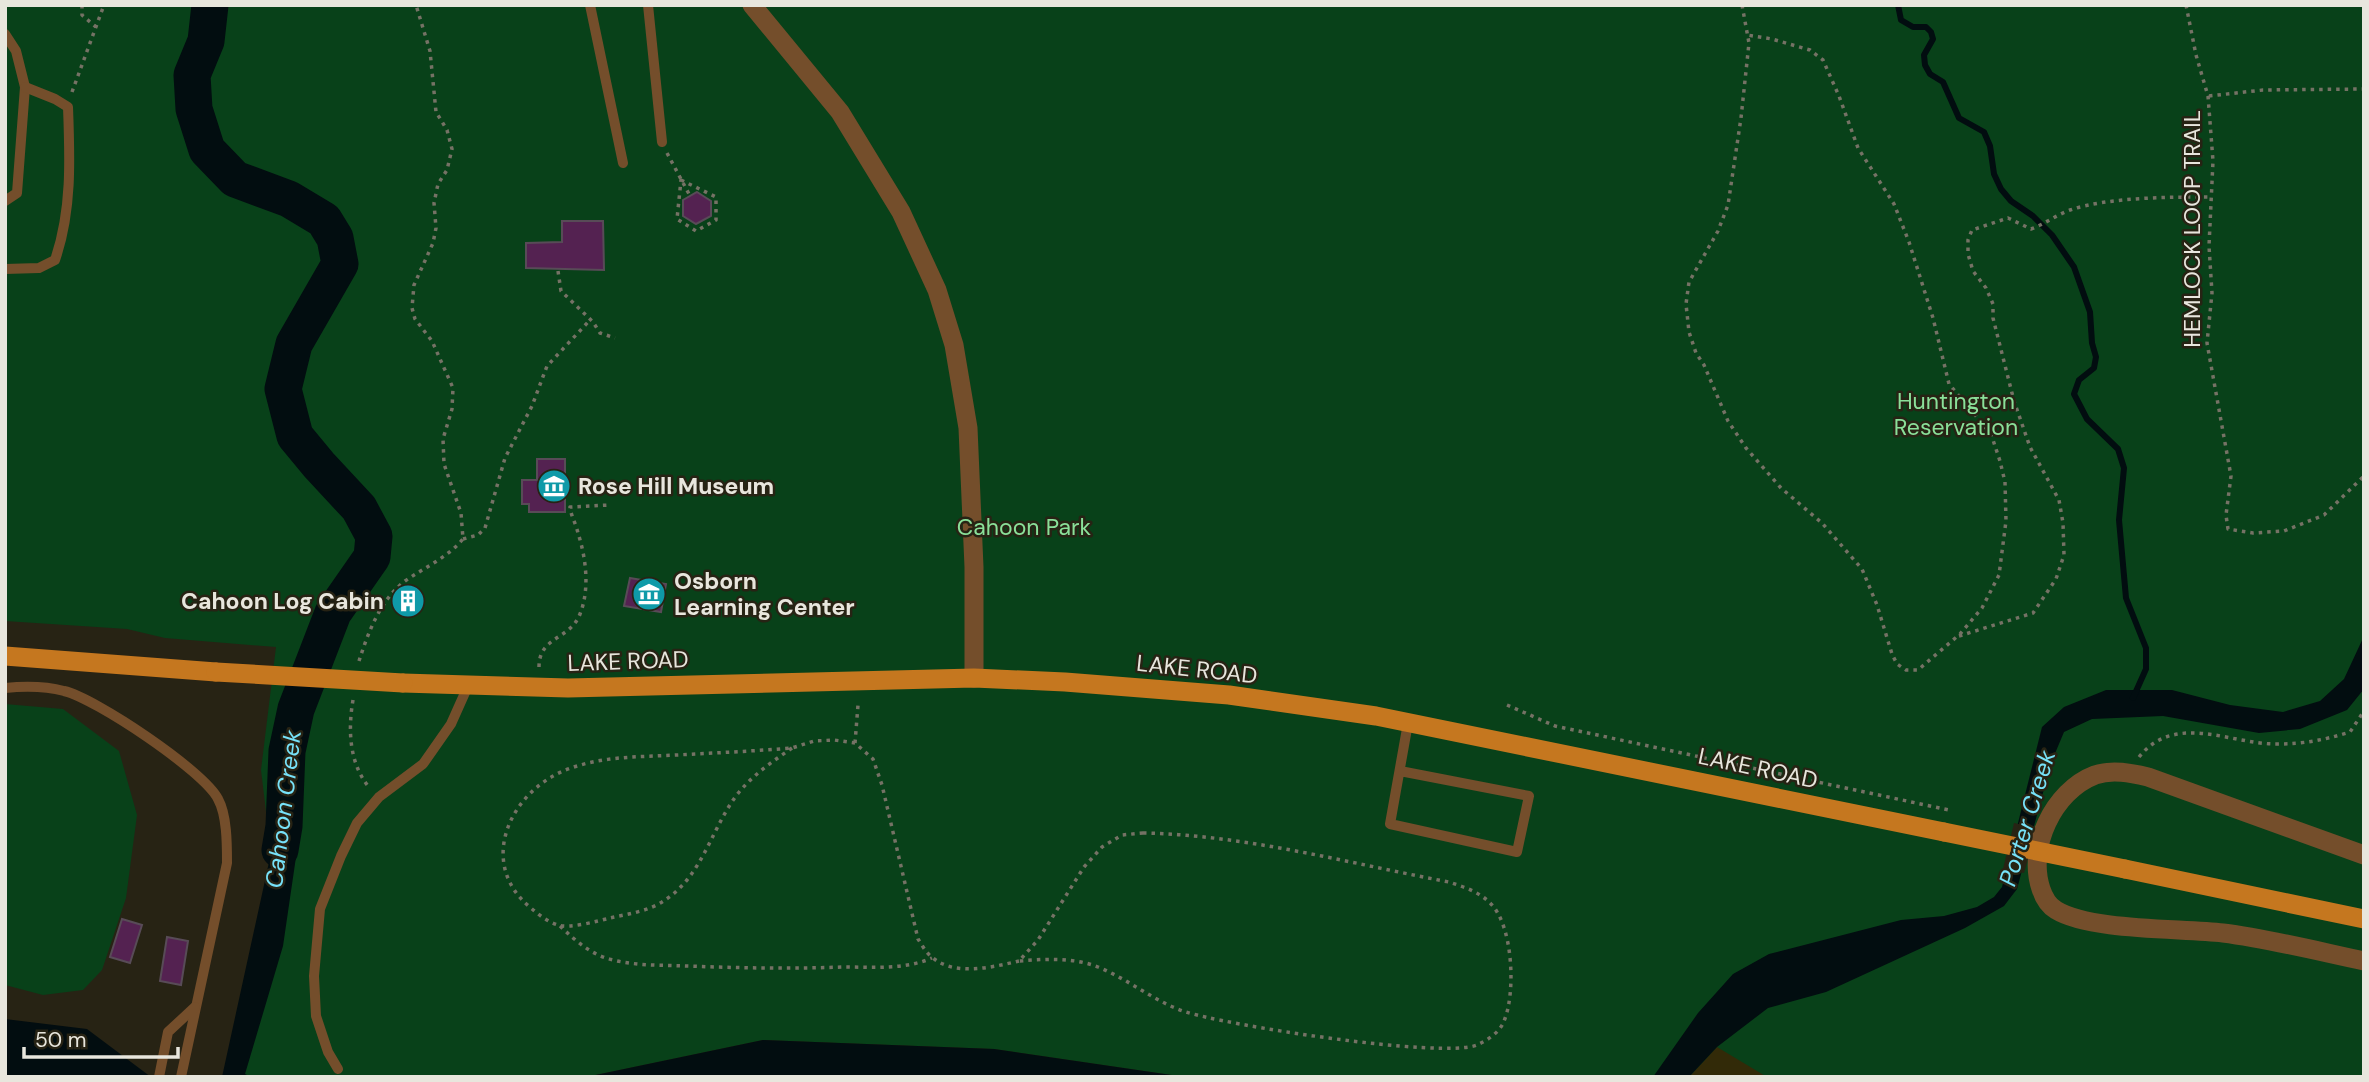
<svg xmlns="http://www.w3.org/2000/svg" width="2369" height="1082" font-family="'DM Sans',sans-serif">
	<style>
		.green { fill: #084119 }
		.sand { fill: #322a08 }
		.water { fill: #020d10 }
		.pier { fill: #272314 }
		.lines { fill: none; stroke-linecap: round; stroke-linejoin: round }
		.stream { stroke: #020d10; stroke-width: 6 }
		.river { stroke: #020d10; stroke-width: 37 }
		.building { fill: #542251; stroke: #584b57; stroke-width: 2 }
		.path { stroke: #757265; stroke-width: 3.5; stroke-dasharray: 3.5 5; stroke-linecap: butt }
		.service { stroke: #744e2b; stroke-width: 10 }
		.minor { stroke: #744e2b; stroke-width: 19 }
		.tertiary { stroke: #744e2b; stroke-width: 19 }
		.primary { stroke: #c5771f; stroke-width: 19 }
		.primary-bridge { stroke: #c5771f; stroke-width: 19 }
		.labels { text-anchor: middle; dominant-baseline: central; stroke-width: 5; stroke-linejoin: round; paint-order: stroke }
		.street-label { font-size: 23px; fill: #e8e6dd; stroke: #272314 }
		.park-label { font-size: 23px; fill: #8ae099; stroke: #272314 }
		.poi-label { font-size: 23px; font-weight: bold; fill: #e8e6dd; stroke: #272314; text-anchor: start }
		.water-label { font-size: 24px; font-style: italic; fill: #77e2f9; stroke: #272314 }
	</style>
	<rect width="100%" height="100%" fill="#272314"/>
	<g class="green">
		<polygon points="5,5 2364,5 2364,1077 1185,1077 994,1049 763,1040 586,1077 251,1077 245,1075 229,1077 271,853 261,770 276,647 165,638 127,629 5,621"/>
		<polygon points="5,704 63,709 119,751 137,815 126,898 102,970 83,990 43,995 5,985"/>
	</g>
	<polygon class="sand" points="1717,1047 1767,1077 1689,1077"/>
	<g class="water">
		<polygon points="2364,636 2364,689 2347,710 2300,729 2259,733 2163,716 2092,719 2064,732 2051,763 2017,889 2004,906 1965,928 1826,992 1768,1008 1717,1047 1689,1077 1653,1077 1698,1013 1733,974 1769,954 1901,920 1944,916 1977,907 1994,897 2002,887 2042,727 2064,707 2106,690 2172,690 2230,705 2283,712 2320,701 2344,679"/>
		<polygon points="286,800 296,857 283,946 245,1074 251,1077 222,1077 271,853 268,806"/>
		<polygon points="5,1019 87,1029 151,1077 5,1077"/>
		<polygon points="763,1040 994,1049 1185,1077 586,1077"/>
	</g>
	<polygon class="pier" points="2014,823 2037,828 2024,873 2003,869"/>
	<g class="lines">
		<polyline class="stream" points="1898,5 1901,20 1913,27 1926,27 1931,32 1933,39 1924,55 1925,65 1930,74 1943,82 1959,118 1984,132 1990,146 1994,174 2001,189 2011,201 2033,216 2052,235 2074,267 2090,312 2092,343 2096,357 2094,368 2079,380 2074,394 2087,419 2118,449 2124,468 2119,520 2126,598 2146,648 2146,669 2133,698"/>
		<polyline class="river" points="210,5 206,41 192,75 194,109 207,150 235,179 289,199 324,220 335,238 340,264 294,344 283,389 295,436 319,465 359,508 374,536 372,557 333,613 296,709 287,751 284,826 280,850"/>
	</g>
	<g class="building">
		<polygon points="697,192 711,201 711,216 696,224 683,216 683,200"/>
		<polygon points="562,221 603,221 604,270 526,268 526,243 562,242"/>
		<polygon points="537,459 565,459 565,512 529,512 529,504 522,504 522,480 537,480"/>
		<polygon points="630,578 666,584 661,612 624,606"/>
		<polygon points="122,919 142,925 130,963 110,957"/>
		<polygon points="167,937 188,941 181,985 160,981"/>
	</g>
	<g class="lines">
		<g class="path">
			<polyline points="82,5 82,15 96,27"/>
			<polyline points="1742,5 1749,43 1741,118 1728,205 1718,231 1689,282 1686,304 1689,332 1696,353 1704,365 1728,421 1746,448 1781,488 1822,523 1862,569 1877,605 1892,654 1897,664 1906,670 1918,670 1960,634 1982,608 1999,575 2006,521 2005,482 2000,461 1991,434 1949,384 1933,318 1909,242 1894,204 1858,148 1839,96 1823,60 1810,50 1772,39 1747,35"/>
			<polyline points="2186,5 2196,55 2208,96 2213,161 2209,246 2212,293 2207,343 2231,476 2226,515 2228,529 2253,533 2284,531 2324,515 2364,476"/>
			<polyline points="72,92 104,5"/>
			<polyline points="2209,96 2263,90 2364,89"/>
			<polyline points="667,153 689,194"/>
			<polygon points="681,180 716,197 716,220 696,231 677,219"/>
			<polyline points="558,271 561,291 593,322 600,333 615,338"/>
			<polyline points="463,539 478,535 485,528 505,458 532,406 547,366 590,320"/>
			<path d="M1959,636L2033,613L2056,579L2064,555L2063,523L2059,500L2030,447L2014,401L1993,318V304L1986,288L1973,271L1968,254V240L1972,230L2008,218L2031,229C2045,224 2056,215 2070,210C2109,197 2170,197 2211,197"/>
			<path d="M359,661C368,633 380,600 405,581C425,567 447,558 463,539L461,513L444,464L443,439L452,409L453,388L432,341L415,319L412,308L414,285L433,243L436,228L434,203L438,184L447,170L452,149L447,130L436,112L430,51L416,5"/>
			<path d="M539,667C539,636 570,640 580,614C590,589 586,558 578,533C576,524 571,516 570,507L610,505"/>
			<path d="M353,700C348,729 349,762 368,786"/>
			<polyline points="1507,705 1555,726 1949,810"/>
			<polyline points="855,743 858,705"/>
			<path d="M792,748C772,762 752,775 736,796C711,830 702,876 665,900C650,911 628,914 610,918C598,921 569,929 558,925C548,922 539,915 531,908C475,863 511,788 571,768C605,756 640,757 676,755C715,753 754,751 792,748L814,741L834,740L855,743L873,759L882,785L918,939C922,945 926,953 932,957C954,977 993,967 1019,961"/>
			<path d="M2139,757C2175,712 2230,744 2276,744C2304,744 2324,740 2350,732L2364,711"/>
			<path d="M1143,833C1246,835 1348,863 1449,882C1464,887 1480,892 1491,904C1513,926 1516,993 1504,1021C1500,1032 1488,1040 1477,1045C1443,1059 1223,1025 1183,1011C1152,1000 1128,979 1098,967C1073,957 1044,959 1019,961L1038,940L1084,867L1102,847L1122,835Z"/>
			<path d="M560,926C576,941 591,955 613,960C637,966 663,965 687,966C739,968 791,969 842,967C873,967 904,970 932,958"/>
			<polyline points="1924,1077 1934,1077"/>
		</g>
		<g class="service">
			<polyline points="590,5 623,163"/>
			<polyline points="648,5 662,142"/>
			<polyline points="5,34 16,51 25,87 17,193 5,201"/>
			<path d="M5,269L39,268L55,260C72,211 70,159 68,107L55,99L25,87"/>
			<path d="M5,688C25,686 45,686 64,691C95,698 204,771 218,799C227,815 227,844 227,863L181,1077"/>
			<polyline points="1400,771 1529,796 1517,852 1390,824 1408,723"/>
			<polyline points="338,1069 328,1052 316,1016 314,976 320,909 341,856 357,823 379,797 423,764 451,724 468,686"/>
			<polyline points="159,1077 168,1032 195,1007"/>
		</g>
		<path class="minor" d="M2364,855L2148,777C2131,773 2112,769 2095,775C2053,791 2027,848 2041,889C2044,898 2049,906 2056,910C2090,931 2181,928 2223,933C2270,939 2317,951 2364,961"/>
		<polyline class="tertiary" points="752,5 840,112 901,212 937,290 954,345 968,428 974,567 974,678"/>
		<g class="primary">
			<polyline points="5,656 216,672"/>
			<polyline points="403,683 568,688 974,678 1065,682 1229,695 1376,716 1944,832"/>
			<polyline points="2125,869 2364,919"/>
		</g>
		<g class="primary-bridge">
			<polyline points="216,672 403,683"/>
			<polyline points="1944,832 2125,869"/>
		</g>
	</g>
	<defs>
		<symbol id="museum-disc" viewBox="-11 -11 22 22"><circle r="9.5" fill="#0f9aa8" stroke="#272314"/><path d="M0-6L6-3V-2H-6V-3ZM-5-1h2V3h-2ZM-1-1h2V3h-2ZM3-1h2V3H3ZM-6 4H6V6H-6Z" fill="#fff"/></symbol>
		<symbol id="building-disc" viewBox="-11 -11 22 22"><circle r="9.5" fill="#0f9aa8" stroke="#272314"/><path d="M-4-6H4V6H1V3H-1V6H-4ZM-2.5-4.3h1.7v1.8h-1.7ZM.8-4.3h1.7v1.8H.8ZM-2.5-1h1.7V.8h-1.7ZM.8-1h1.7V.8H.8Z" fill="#fff"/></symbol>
	</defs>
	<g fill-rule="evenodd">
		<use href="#museum-disc" x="535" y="467" width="38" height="38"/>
		<use href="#museum-disc" x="630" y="575" width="38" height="38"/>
		<use href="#building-disc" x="389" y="582" width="38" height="38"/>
	</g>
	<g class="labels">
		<g class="street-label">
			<text transform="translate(2192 229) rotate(-90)">HEMLOCK LOOP TRAIL</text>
			<text transform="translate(628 661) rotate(-2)">LAKE ROAD</text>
			<text transform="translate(1197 669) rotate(6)">LAKE ROAD</text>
			<text transform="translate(1758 768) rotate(12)">LAKE ROAD</text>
		</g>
		<g class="park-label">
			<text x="1956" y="401">Huntington<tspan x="1956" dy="26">Reservation</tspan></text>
			<text x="1024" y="527">Cahoon Park</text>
		</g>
		<g class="poi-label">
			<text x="578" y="486">Rose Hill Museum</text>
			<text x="674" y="581">Osborn<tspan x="674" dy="26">Learning Center</tspan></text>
			<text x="384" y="601" text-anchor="end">Cahoon Log Cabin</text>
		</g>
		<g class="water-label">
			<text transform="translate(283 809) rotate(-83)">Cahoon Creek</text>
			<text transform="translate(2027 818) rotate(-73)">Porter Creek</text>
		</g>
	</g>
	<rect width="2369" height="1082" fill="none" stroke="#e8e6dd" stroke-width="14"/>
	<path d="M24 1047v10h154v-10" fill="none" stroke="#e8e6dd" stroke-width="3.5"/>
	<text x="35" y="1047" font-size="21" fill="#e8e6dd" stroke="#272314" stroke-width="5" paint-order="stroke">50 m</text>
</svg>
